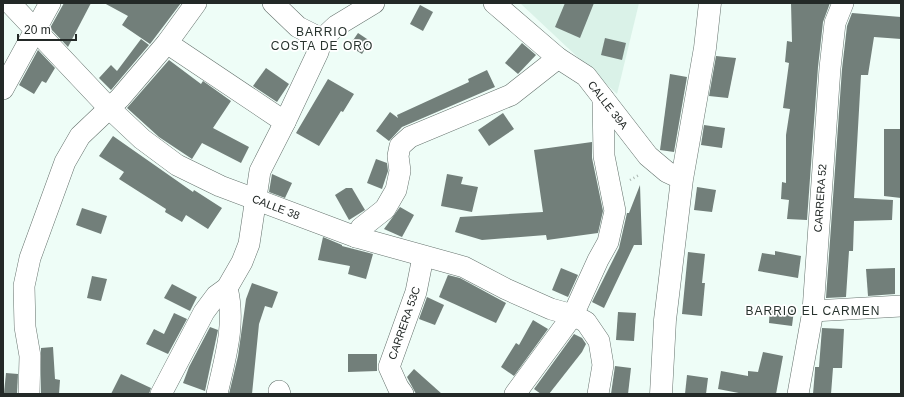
<svg xmlns="http://www.w3.org/2000/svg" width="904" height="397" font-family="Arial,sans-serif">
	<style>
		.built { fill: #daf2e8 }
		.building { fill: #727f7a }
		.lines { fill: none; stroke-linecap: round; stroke-linejoin: round }
		.street-casing { stroke: #65726d; stroke-width: 22 }
		.secondary-casing { stroke: #65726d; stroke-width: 23 }
		.path { stroke: #aab6b1; stroke-width: 2.5; stroke-dasharray: 1 3; stroke-linecap: butt }
		.street { stroke: #fff; stroke-width: 21 }
		.secondary { stroke: #fff; stroke-width: 22 }
		.labels { text-anchor: middle; dominant-baseline: central; stroke-width: 3.5; stroke-linejoin: round; paint-order: stroke }
		.street-label { font-size: 11px; fill: #232927; stroke: #fff }
		.neighbourhood-label { font-size: 12px; letter-spacing: 1px; fill: #27322d; stroke: #fff }
	</style>
	<rect width="100%" height="100%" fill="#eefdf7"/>
	<polygon class="built" points="520,3 639,3 617,94"/>
	<g class="building">
		<polygon points="64,3 91,3 68,47 50,28"/>
		<polygon points="104,3 181,3 150,44 122,25 128,16"/>
		<polygon points="565,3 594,3 580,38 555,27"/>
		<polygon points="791,3 830,3 823,22 818,67 807,220 787,219 789,200 781,199 782,182 786,183 786,135 790,109 783,108 789,63 785,62 787,41 792,42"/>
		<polygon points="420,5 433,12 423,31 410,24"/>
		<polygon points="852,13 901,17 901,39 874,37 868,75 861,75 854,198 893,200 892,220 854,221 853,251 849,251 846,297 826,298 842,69 847,26"/>
		<polygon points="358,33 370,41 362,54 349,46"/>
		<polygon points="605,38 626,43 622,60 601,55"/>
		<polygon points="141,39 149,45 111,90 99,78 111,65 117,71"/>
		<polygon points="522,43 536,55 518,74 505,63"/>
		<polygon points="38,50 55,68 46,83 42,81 34,94 19,85"/>
		<polygon points="716,56 736,58 728,98 709,96"/>
		<polygon points="169,60 201,84 203,81 231,101 213,128 249,147 241,163 202,143 192,159 159,137 127,108"/>
		<polygon points="266,68 289,84 277,102 253,86"/>
		<polygon points="487,70 495,87 402,127 389,141 376,131 390,112 398,118 397,115 469,82 468,79"/>
		<polygon points="670,74 687,77 674,152 660,150"/>
		<polygon points="328,79 354,94 343,112 341,111 319,146 296,133"/>
		<polygon points="503,113 514,129 489,146 478,130"/>
		<polygon points="704,125 725,128 722,148 701,145"/>
		<polygon points="884,129 901,129 901,198 884,196"/>
		<polygon points="113,136 193,192 194,190 222,208 208,229 186,215 182,222 165,212 166,209 119,179 124,172 99,156"/>
		<polygon points="592,142 592,158 603,211 598,233 547,240 546,235 482,240 455,232 460,217 543,212 534,150"/>
		<polygon points="376,159 387,163 388,171 382,189 367,183"/>
		<polygon points="272,174 292,183 285,198 269,192"/>
		<polygon points="447,174 463,177 461,184 478,187 472,212 441,206"/>
		<polygon points="640,185 642,245 634,245 604,308 592,302 619,248 627,213 629,213"/>
		<polygon points="697,187 716,190 712,212 694,210"/>
		<polygon points="346,188 352,188 365,210 349,220 335,195"/>
		<polygon points="400,207 414,215 402,237 384,229"/>
		<polygon points="82,208 107,216 101,234 76,225"/>
		<polygon points="323,237 342,245 342,246 373,254 366,279 348,274 350,266 318,260"/>
		<polygon points="775,251 801,256 798,278 758,271 762,253 775,255"/>
		<polygon points="688,252 705,254 702,283 705,283 702,316 682,314"/>
		<polygon points="561,268 578,275 568,297 552,290"/>
		<polygon points="895,268 895,294 868,296 866,269"/>
		<polygon points="448,275 460,278 506,303 496,323 439,297"/>
		<polygon points="92,276 107,279 101,301 87,298"/>
		<polygon points="252,283 278,292 272,308 265,306 259,324 252,394 229,394 238,356 246,299"/>
		<polygon points="172,284 197,297 190,311 164,298"/>
		<polygon points="427,297 444,305 435,325 419,319"/>
		<polygon points="770,307 794,310 792,326 769,323"/>
		<polygon points="618,312 636,313 634,341 616,340"/>
		<polygon points="174,313 187,319 168,354 146,344 154,329 164,334"/>
		<polygon points="533,320 548,329 514,376 501,367 516,343 519,345"/>
		<polygon points="210,327 218,330 205,391 183,383 189,367"/>
		<polygon points="822,328 844,329 842,368 833,368 831,394 813,394 815,370 815,367 819,367"/>
		<polygon points="574,334 582,338 586,344 582,352 549,394 541,394 534,389"/>
		<polygon points="53,347 55,379 60,380 59,394 41,394 41,348"/>
		<polygon points="763,352 783,356 776,394 744,394 718,389 721,371 748,376 748,371 758,372"/>
		<polygon points="348,354 377,354 377,371 348,372"/>
		<polygon points="615,366 631,368 628,394 611,394"/>
		<polygon points="414,369 442,394 416,394 407,377"/>
		<polygon points="6,373 18,374 17,394 4,393"/>
		<polygon points="121,374 151,388 149,394 111,394"/>
		<polygon points="687,375 708,378 706,394 685,394"/>
	</g>
	<g class="lines">
		<defs>
			<g id="street">
				<polyline points="10,3 109,108 142,139 177,165 220,186 356,237 464,267 506,289 551,309 573,315 586,322 599,341 603,365 598,394"/>
				<polyline points="273,3 298,27 322,39"/>
				<polyline points="494,3 558,58 586,76 648,156 667,172 682,179"/>
				<polyline points="167,43 285,122"/>
				<polyline points="3,89 50,3"/>
				<polyline points="356,237 361,228 385,209 396,190 400,171 398,156 400,146 410,137 511,95 558,58"/>
				<polyline points="813,311 901,306"/>
				<polyline points="279,391 280,394"/>
				<polyline points="29,394 30,356 25,327 24,286 30,258 65,162 80,136 120,98 167,43 196,3"/>
				<polyline points="161,394 204,312 216,296 227,288 242,262 249,244 260,171 285,122 318,52 322,39 336,26 374,3"/>
				<path d="M217,394C225,358 236,324 227,288"/>
				<polyline points="403,394 398,387 389,367 416,292 423,257"/>
				<polyline points="515,394 573,315 598,260 608,242 615,211 604,156 603,98"/>
				<polyline points="798,394 813,311 830,68 835,23 843,3"/>
			</g>
			<polyline id="secondary" points="661,394 665,320 682,179 705,48 710,3"/>
		</defs>
		<use href="#street" class="street-casing"/>
		<use href="#secondary" class="secondary-casing"/>
		<polyline class="path" points="630,180 639,175"/>
		<use href="#street" class="street"/>
		<use href="#secondary" class="secondary"/>
	</g>
	<g class="labels">
		<g class="street-label">
			<text transform="translate(608 105) rotate(52)">CALLE 39A</text>
			<text transform="translate(820 198) rotate(-86)">CARRERA 52</text>
			<text transform="translate(276 207) rotate(21)">CALLE 38</text>
			<text transform="translate(404 323) rotate(-71)">CARRERA 53C</text>
		</g>
		<g class="neighbourhood-label">
			<text x="322" y="32">BARRIO<tspan x="322" dy="14">COSTA DE ORO</tspan></text>
			<text x="813" y="311">BARRIO EL CARMEN</text>
		</g>
	</g>
	<rect width="904" height="397" fill="none" stroke="#232927" stroke-width="8"/>
	<path d="M18 34v6h58v-6" fill="none" stroke="#232927" stroke-width="2"/>
	<text x="24" y="34" font-size="12" fill="#232927" stroke="#ffffff" stroke-width="3" paint-order="stroke">20 m</text>
</svg>
